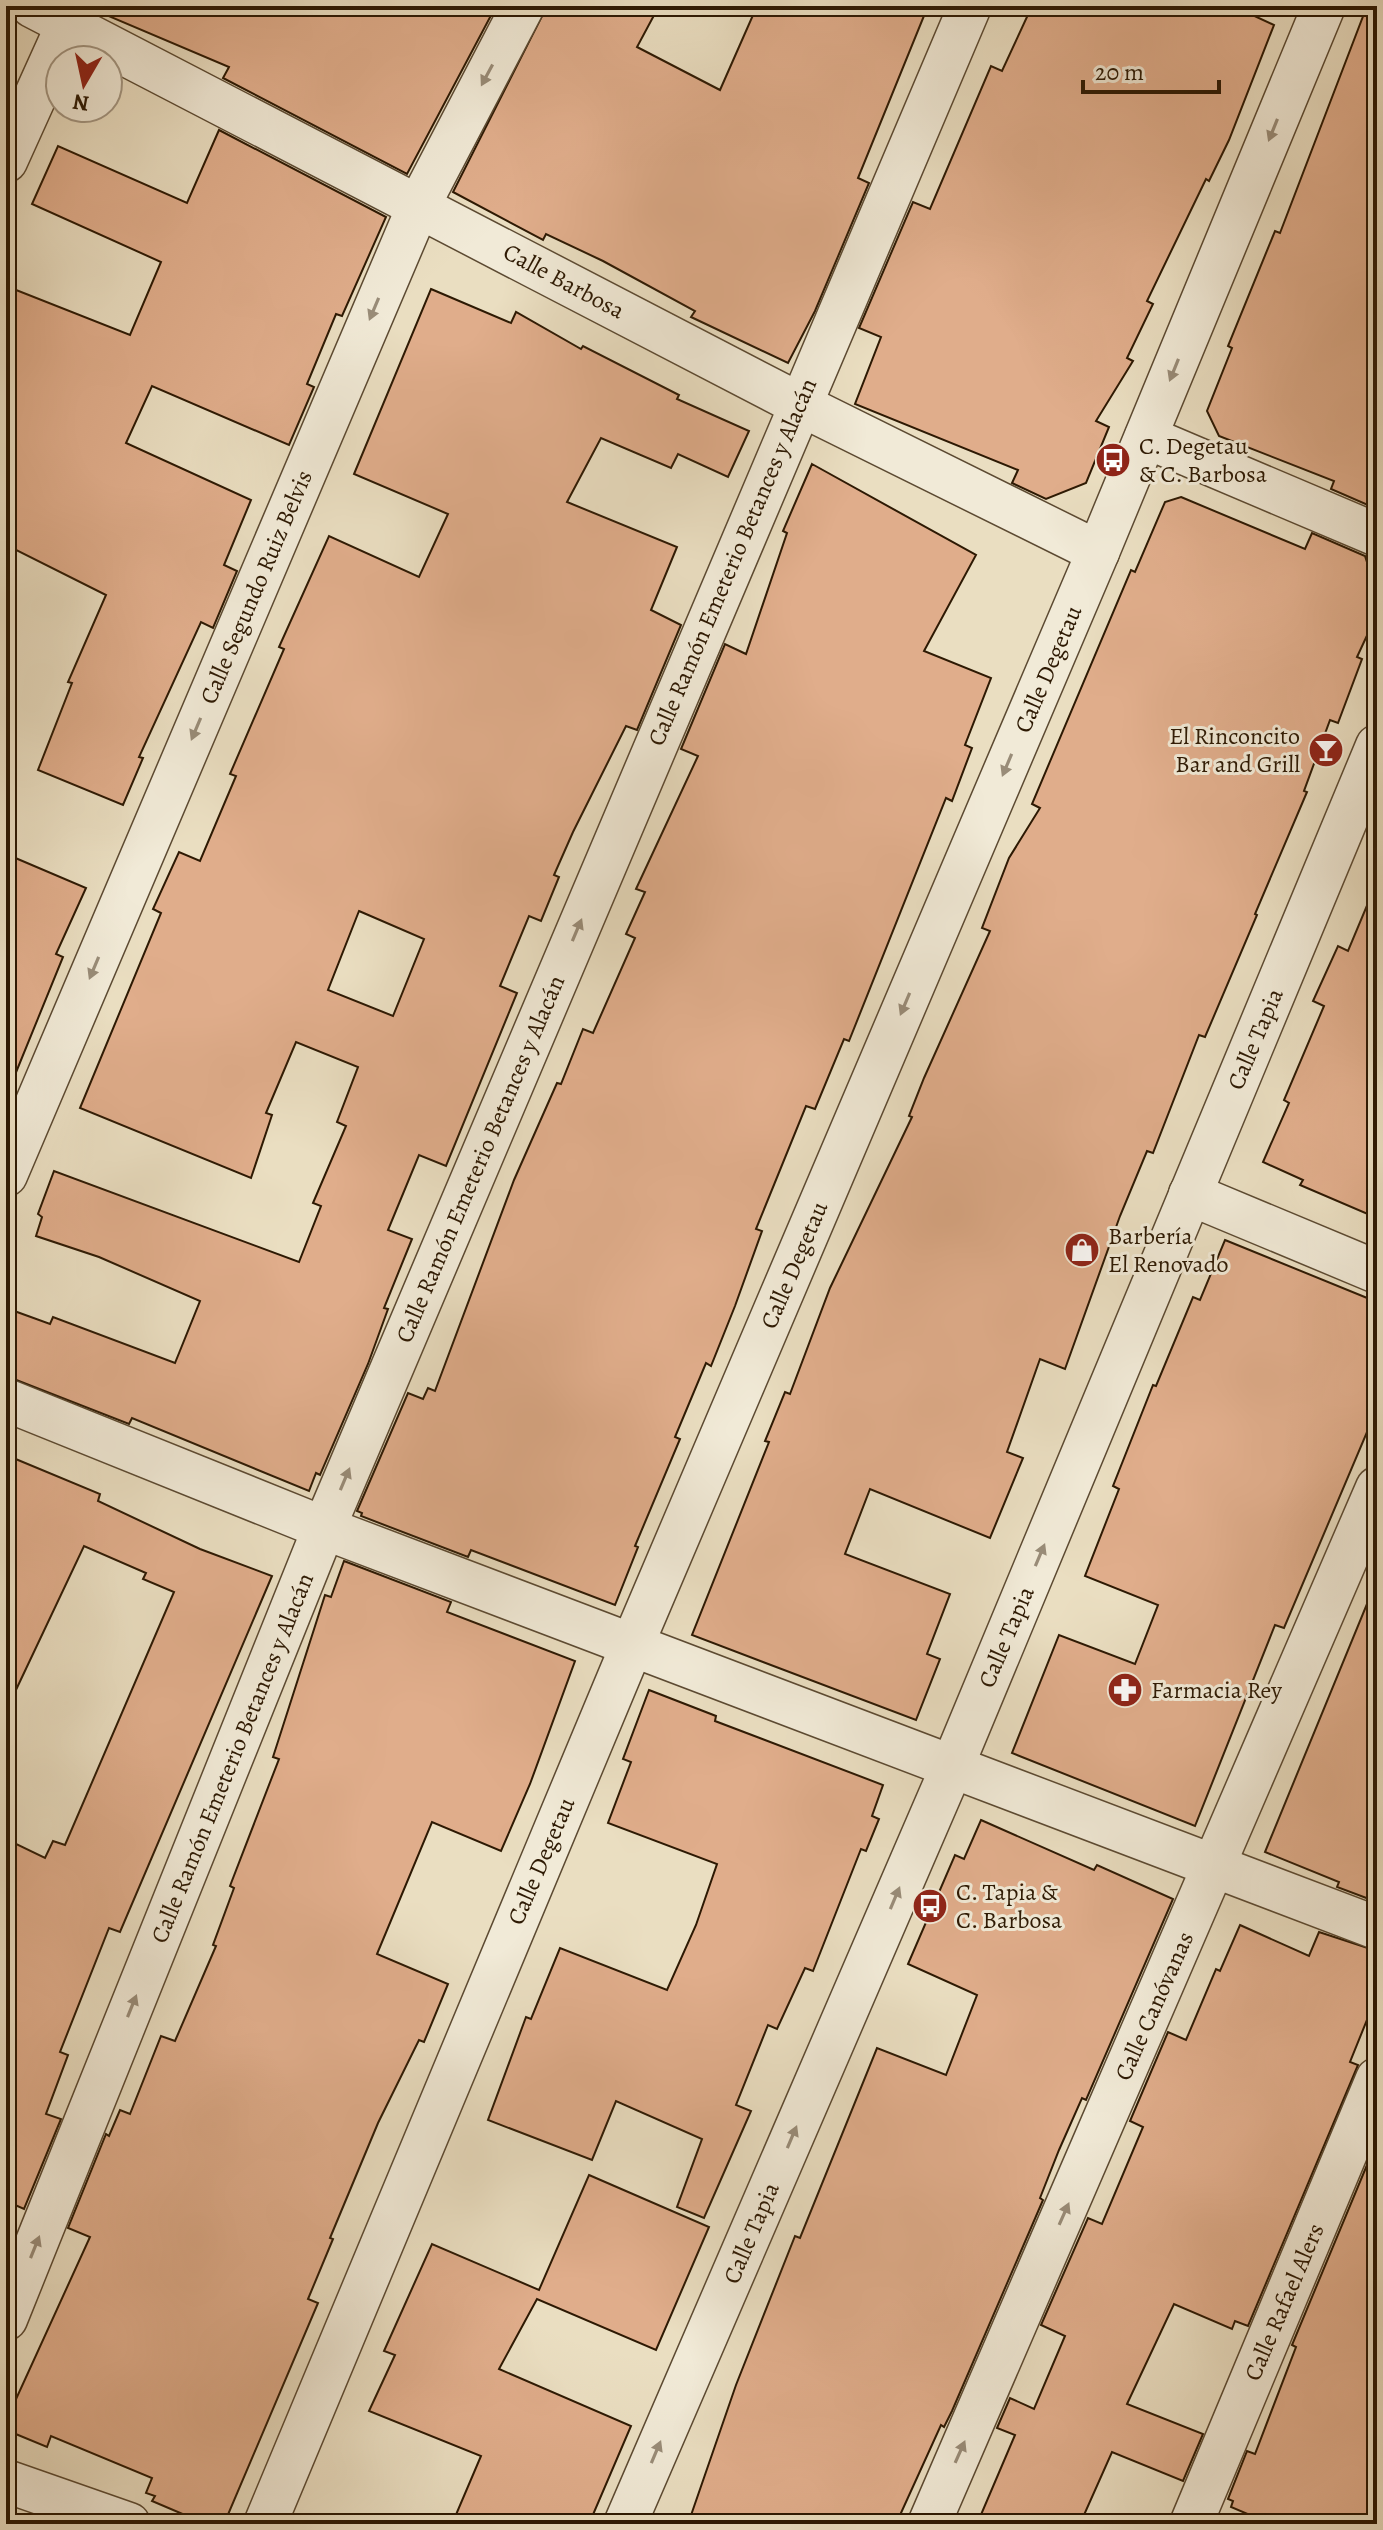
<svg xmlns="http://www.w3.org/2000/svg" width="1383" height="2530" font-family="Alegreya,serif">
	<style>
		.building { fill: #e0ad8b; stroke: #2d1903; stroke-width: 2; fill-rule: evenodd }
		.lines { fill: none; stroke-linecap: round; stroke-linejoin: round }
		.minor-casing { stroke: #5c4a32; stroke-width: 45 }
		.minor { stroke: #f1ead7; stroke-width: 42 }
		.oneway { fill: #998c78 }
		.labels { text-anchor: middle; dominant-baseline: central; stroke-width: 6; stroke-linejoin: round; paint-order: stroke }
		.street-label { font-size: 24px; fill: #2d1903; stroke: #f1ead7 }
		.poi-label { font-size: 24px; fill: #2d1903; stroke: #f1ead7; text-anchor: start }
	</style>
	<rect width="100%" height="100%" fill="#eadec1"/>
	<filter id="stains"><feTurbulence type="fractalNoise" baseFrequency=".0025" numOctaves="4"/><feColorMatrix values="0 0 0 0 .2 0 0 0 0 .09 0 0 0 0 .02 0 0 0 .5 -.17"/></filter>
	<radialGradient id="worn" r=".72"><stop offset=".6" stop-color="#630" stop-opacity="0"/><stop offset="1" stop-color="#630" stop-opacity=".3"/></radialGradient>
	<g class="building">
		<polygon points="100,6 496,6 407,174 223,78 229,67 99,12"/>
		<polygon points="547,6 659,6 637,47 720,90 757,6 928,6 858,178 869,183 815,311 788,363 691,317 695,311 603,261 546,234 543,240 453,192"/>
		<polygon points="1032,6 1233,6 1274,25 1229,140 1209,181 1206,179 1147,301 1153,304 1127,358 1133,361 1096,421 1109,427 1086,483 1046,499 1012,483 1018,470 855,404 881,337 859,328 913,202 930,209 991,66 1002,71"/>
		<polygon points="1367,6 1377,6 1377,509 1331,489 1334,481 1219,436 1207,411 1232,348 1228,346 1275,231 1280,233"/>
		<polygon points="219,130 386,217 342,316 336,314 307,384 314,387 289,445 152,386 126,443 251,500 224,565 237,571 213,628 201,622 139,757 143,758 123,805 38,770 72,683 68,682 106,595 6,545 6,286 130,335 161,262 32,204 58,146 187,203"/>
		<path d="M431,289L511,323L516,312L581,349L583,346L679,395L677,399L749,431L728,477L678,454L671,468L601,438L567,502L677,547L651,610L681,625L637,730L626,726L573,832L554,875L559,877L541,921L529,916L500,986L517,993L446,1166L419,1155L388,1230L412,1239L384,1308L388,1309L368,1364L320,1475L316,1473L309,1491L132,1418L129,1424L6,1376V1308L50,1324L53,1317L175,1363L200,1301L99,1257L36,1236L42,1217L38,1214L54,1171L299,1262L321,1206L313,1203L346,1126L337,1122L358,1067L296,1042L266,1113L272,1115L251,1178L80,1108L161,913L153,909L179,852L200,861L236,776L230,774L284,649L279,647L329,536L419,577L448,514L354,474ZM359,911L424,939L393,1016L328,990Z"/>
		<polygon points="812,464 976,555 924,651 991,678 965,745 972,748 952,801 946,798 849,1041 844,1039 815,1109 806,1106 756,1229 762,1231 735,1306 711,1366 706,1363 675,1437 680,1439 635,1546 638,1547 615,1605 471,1550 468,1557 361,1516 362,1513 357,1511 408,1393 423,1399 428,1388 435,1391 514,1180 557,1083 561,1084 583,1029 593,1033 635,938 626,934 645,892 636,889 698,756 681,749 725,644 746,654 787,533 783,531"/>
		<polygon points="1181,497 1305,549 1312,533 1365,556 1377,593 1377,614 1357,657 1362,659 1338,723 1330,720 1304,791 1307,792 1255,914 1257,915 1205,1037 1199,1035 1153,1153 1147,1151 1120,1216 1065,1369 1040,1359 1007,1452 1023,1458 990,1538 870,1489 845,1554 950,1594 927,1654 940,1659 916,1720 692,1635 769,1442 765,1441 785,1392 790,1394 830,1288 912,1117 909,1116 924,1078 990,931 982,928 1009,858 1040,808 1032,804 1131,570 1135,572 1165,502"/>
		<polygon points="6,854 86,888 56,954 63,957 8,1092"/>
		<polygon points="1376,884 1377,884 1377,1218 1300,1185 1303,1180 1263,1162 1289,1103 1284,1100 1324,1006 1313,1001 1338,946 1348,951"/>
		<polygon points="1225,1240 1377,1302 1377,1436 1367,1432 1284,1628 1275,1625 1195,1826 1012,1753 1059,1635 1135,1664 1158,1605 1085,1576 1119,1489 1113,1486 1153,1385 1156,1386 1193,1297 1200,1300"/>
		<polygon points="6,1455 100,1494 98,1501 200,1549 272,1576 120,1932 109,1928 60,2052 68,2055 46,2114 61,2119 24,2209 6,2201 6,1839 45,1858 53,1841 65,1845 174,1592 143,1579 146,1573 84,1546 6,1711"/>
		<polygon points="344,1561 451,1602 447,1612 575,1661 530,1784 501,1851 432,1822 377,1954 448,1984 424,2042 419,2040 378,2123 330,2238 333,2239 308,2299 318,2303 224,2524 206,2524 152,2501 155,2496 146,2493 152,2478 51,2436 47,2447 6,2430 6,2421 90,2237 68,2228 106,2134 109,2136 120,2110 130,2114 161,2036 175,2041 216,1946 213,1945 234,1888 230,1886 279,1759 273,1757 325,1595 331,1597"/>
		<polygon points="1376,1582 1377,1582 1377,1902 1337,1887 1339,1882 1265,1852"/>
		<polygon points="649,1690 716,1716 715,1721 883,1785 872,1816 879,1819 866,1851 861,1849 813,1971 805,1968 777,2029 768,2025 736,2105 751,2111 704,2218 677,2207 702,2139 616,2101 592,2160 488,2120 526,2017 531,2019 560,1948 667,1990 696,1925 717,1864 608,1823 631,1762 623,1759"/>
		<polygon points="981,1820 1094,1870 1097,1865 1173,1899 1086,2100 1082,2098 1059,2150 1040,2198 1043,2200 952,2411 944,2427 941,2425 896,2524 688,2524 736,2385 795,2236 800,2238 877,2048 946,2075 977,1995 908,1964 955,1855 964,1859"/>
		<polygon points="1240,1925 1309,1956 1319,1932 1377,1951 1377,1995 1350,2062 1358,2065 1248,2326 1235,2321 1232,2329 1174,2304 1127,2404 1203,2434 1183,2481 1112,2452 1080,2524 977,2524 1015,2435 997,2428 1010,2398 1034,2409 1065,2336 1041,2325 1088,2218 1102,2224 1143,2127 1130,2121 1168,2032 1186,2040 1216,1969 1220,1971"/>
		<polygon points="1377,2141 1377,2524 1271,2524 1231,2507 1233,2501 1228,2499 1247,2451 1255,2454 1296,2347 1292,2345"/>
		<polygon points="589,2175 709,2227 656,2350 537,2299 499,2369 631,2426 589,2524 452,2524 481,2456 369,2411 395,2355 384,2351 432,2244 539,2290"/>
	</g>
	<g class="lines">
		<defs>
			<g id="minor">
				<polyline points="32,6 799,404 1098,552"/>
				<polyline points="6,161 76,6"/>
				<polyline points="1146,437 1377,535"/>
				<polyline points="6,1175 419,205 523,6"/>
				<polyline points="1190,1194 1377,1272"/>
				<polyline points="6,1400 324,1528 1377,1928"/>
				<polyline points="6,2319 324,1528 970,6"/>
				<polyline points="6,2481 129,2524"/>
				<polyline points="265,2524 633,1643 1098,552 1324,6"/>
				<polyline points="625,2524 952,1767 1377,746"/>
				<polyline points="929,2524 1377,1488"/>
				<polyline points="1191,2524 1377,2079"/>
			</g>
		</defs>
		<use href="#minor" class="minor-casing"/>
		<use href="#minor" class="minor"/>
	</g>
	<defs><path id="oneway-solid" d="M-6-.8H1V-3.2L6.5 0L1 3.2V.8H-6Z" transform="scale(2)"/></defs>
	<g class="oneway">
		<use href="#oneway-solid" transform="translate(487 75) rotate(118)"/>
		<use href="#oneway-solid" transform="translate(1273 130) rotate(112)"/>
		<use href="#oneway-solid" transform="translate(374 309) rotate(113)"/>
		<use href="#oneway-solid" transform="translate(1174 370) rotate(112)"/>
		<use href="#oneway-solid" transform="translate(196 729) rotate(113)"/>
		<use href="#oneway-solid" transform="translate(1007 765) rotate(113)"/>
		<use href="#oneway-solid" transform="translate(577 930) rotate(-67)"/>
		<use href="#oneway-solid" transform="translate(94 968) rotate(113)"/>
		<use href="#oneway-solid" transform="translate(905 1004) rotate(113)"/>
		<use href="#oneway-solid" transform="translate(345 1479) rotate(-67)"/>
		<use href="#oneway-solid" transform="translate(1040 1555) rotate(-67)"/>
		<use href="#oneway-solid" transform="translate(895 1898) rotate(-67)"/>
		<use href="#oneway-solid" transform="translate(132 2006) rotate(-68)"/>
		<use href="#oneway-solid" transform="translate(792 2137) rotate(-67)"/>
		<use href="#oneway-solid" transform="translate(1064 2214) rotate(-66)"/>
		<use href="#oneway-solid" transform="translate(35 2247) rotate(-68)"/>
		<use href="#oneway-solid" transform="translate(656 2452) rotate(-67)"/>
		<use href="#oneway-solid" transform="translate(960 2452) rotate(-66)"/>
	</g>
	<defs>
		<symbol id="bus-disc" viewBox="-11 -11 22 22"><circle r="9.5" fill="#8f2418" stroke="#f1ead7"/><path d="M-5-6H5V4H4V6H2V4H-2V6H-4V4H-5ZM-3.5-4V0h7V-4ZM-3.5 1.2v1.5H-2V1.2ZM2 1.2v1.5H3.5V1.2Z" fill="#fff"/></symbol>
		<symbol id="bar-disc" viewBox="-11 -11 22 22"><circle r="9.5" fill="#8f2418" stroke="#f1ead7"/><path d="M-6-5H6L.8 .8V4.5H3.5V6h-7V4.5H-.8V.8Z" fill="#fff"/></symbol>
		<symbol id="shop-disc" viewBox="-11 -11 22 22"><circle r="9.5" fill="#8f2418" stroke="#f1ead7"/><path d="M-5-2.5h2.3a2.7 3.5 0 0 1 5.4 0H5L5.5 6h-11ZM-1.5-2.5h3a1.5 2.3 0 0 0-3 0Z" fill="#fff"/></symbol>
		<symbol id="pharmacy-disc" viewBox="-11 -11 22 22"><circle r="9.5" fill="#8f2418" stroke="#f1ead7"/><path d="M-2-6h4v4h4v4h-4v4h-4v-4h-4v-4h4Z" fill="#fff"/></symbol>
	</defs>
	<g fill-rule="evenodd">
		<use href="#bus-disc" x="1093" y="440" width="40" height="40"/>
		<use href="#bar-disc" x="1306" y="730" width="40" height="40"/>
		<use href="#shop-disc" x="1062" y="1230" width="40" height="40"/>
		<use href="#pharmacy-disc" x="1105" y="1670" width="40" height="40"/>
		<use href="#bus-disc" x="910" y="1886" width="40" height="40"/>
	</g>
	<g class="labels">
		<g class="street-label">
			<text transform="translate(564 281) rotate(28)">Calle Barbosa</text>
			<text transform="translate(732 562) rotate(-67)">Calle Ramón Emeterio Betances y Alacán</text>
			<text transform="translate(256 587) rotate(-67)">Calle Segundo Ruiz Belvis</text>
			<text transform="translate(1048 669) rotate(-67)">Calle Degetau</text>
			<text transform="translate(1255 1039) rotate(-67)">Calle Tapia</text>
			<text transform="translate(480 1159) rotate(-67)">Calle Ramón Emeterio Betances y Alacán</text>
			<text transform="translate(794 1265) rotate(-67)">Calle Degetau</text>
			<text transform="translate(1006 1637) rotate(-67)">Calle Tapia</text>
			<text transform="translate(232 1758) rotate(-68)">Calle Ramón Emeterio Betances y Alacán</text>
			<text transform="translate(541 1861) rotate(-67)">Calle Degetau</text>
			<text transform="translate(1154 2006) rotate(-66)">Calle Canóvanas</text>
			<text transform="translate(751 2233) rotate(-67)">Calle Tapia</text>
			<text transform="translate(1284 2302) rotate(-67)">Calle Rafael Alers</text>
		</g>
		<g class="poi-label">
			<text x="1139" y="446">C. Degetau<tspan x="1139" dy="28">&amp; C. Barbosa</tspan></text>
			<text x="1300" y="736" text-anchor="end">El Rinconcito<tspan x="1300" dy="28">Bar and Grill</tspan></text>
			<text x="1108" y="1236">Barbería<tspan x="1108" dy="28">El Renovado</tspan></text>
			<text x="1151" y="1690">Farmacia Rey</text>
			<text x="956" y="1892">C. Tapia &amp;<tspan x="956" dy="28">C. Barbosa</tspan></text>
		</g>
	</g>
	<rect width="1383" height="2530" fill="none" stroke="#eadec1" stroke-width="32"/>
	<rect x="8" y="8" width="1367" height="2514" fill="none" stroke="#2d1903" stroke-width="4"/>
	<rect x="16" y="16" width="1351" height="2498" fill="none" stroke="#2d1903" stroke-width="2"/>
	<g transform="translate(84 84) rotate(189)"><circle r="38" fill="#f1ead7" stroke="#a39682" stroke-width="2"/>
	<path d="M0-6L14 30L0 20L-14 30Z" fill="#8f2418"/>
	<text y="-12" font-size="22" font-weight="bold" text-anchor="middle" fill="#2d1903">N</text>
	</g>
	<path d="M1083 80v12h136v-12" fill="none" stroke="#2d1903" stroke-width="4"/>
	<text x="1095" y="80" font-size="24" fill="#2d1903" stroke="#f1ead7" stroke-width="6" paint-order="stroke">20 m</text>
	<rect width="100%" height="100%" filter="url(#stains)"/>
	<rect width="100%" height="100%" fill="url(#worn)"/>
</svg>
